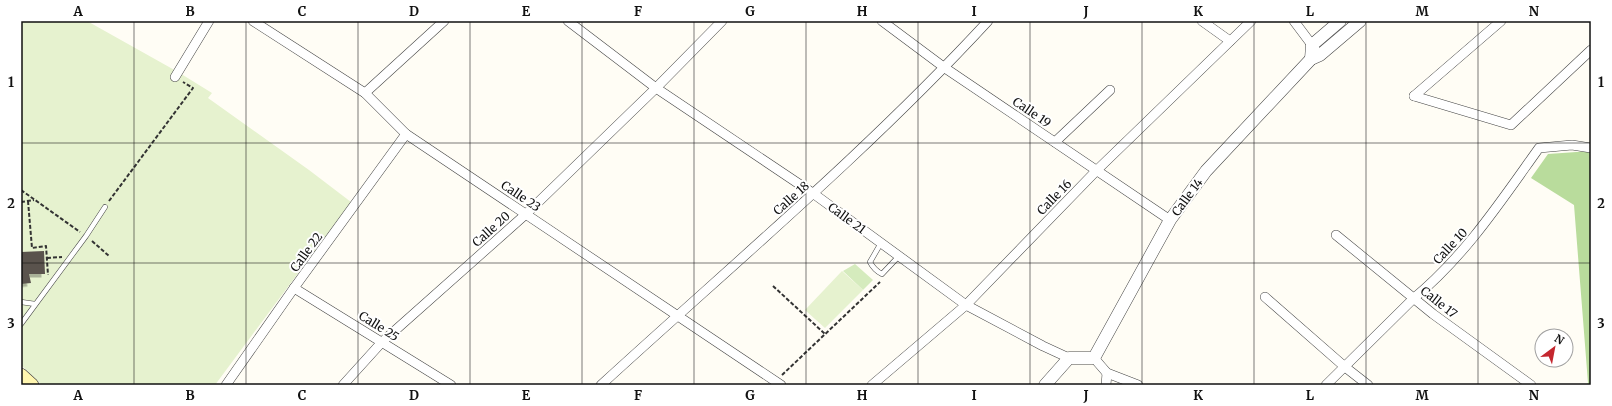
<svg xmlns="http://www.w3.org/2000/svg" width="1612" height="406" font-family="Merriweather,serif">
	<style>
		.green { fill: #d5ebbd }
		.forest { fill: #b9dc9c }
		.pitch { fill: #e6f2cf }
		.building { fill: #5a524d; filter: url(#shadow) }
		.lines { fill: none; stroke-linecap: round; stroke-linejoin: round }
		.service-casing { stroke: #444; stroke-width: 5.5 }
		.minor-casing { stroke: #444; stroke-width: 10 }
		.tertiary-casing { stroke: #444; stroke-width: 13 }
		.secondary-casing { stroke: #333; stroke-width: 14 }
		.path { stroke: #333; stroke-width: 2; stroke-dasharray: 4 2; stroke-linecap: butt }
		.service { stroke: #fff; stroke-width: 4.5 }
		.minor { stroke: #fff; stroke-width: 9 }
		.tertiary { stroke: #fff; stroke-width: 12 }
		.secondary { stroke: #fff6b0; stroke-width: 13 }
		.grid { fill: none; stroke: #111; stroke-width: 1; stroke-opacity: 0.55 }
		.labels { text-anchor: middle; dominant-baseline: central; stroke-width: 4; stroke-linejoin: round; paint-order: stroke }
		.street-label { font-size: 12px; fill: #111; stroke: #fff }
		.neatline { fill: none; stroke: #111; stroke-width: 1.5 }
		.grid-label { font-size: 13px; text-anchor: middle; font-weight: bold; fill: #111 }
	</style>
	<defs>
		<filter id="shadow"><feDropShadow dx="-3.5" dy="3.5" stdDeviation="0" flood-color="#0004"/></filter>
	</defs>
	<rect width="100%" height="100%" fill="#fffdf5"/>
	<polygon class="green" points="855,264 873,280 863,290 843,271"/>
	<polygon class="forest" points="1591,151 1591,385 1586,385 1588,383 1574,205 1531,178 1548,154"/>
	<g class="pitch">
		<polygon points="21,21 87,21 178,72 212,93 208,98 309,170 351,202 215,385 42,385 21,365"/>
		<polygon points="842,271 863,290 825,328 805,310"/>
	</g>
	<polygon class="building" points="44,251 45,274 29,274 31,283 21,284 21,252"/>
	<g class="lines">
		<defs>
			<g id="service">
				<path d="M881,243L870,262C873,268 876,271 882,274L899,256"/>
				<polyline points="21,302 35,304"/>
				<polyline points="21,324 86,236 105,207"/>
			</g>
			<g id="minor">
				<polyline points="253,21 365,93 406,134 781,385"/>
				<polyline points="568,21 656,88 814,194 966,305 1043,346 1069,358"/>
				<polyline points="882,21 945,68 1170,220"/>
				<polyline points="1202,21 1230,41"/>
				<polyline points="1294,21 1315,49"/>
				<polyline points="175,77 209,21"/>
				<polyline points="365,93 444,21"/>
				<polyline points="1414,96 1511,125 1591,50"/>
				<polyline points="1414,96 1501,21"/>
				<polyline points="1055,142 1110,90"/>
				<polyline points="1336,235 1433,314 1531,385"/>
				<polyline points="294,288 451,385"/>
				<polyline points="1265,297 1345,367 1368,385"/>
				<polyline points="1094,358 1107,373 1138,385"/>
				<polyline points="226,385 294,288 406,134"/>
				<polyline points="343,385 382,342 526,214 656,88 722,21"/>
				<path d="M601,385C732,265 868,151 988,21"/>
				<polyline points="872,385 966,305 1097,170 1251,21"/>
				<polyline points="1106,385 1107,373"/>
				<path d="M1326,385L1414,298C1465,256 1501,201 1539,148L1572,145L1591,148"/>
			</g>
			<g id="tertiary">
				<polyline points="1311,59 1312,45 1340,21"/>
				<polyline points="1045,385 1069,358 1094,358 1170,220 1206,171 1311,59 1320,55 1360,21"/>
			</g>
			<polyline id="secondary" points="21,375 32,385"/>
		</defs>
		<use href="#service" class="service-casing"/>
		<use href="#minor" class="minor-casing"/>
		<use href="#tertiary" class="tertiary-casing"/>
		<use href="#secondary" class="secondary-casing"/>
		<g class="path">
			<polyline points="21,190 80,232"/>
			<polyline points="28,201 32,248 46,246 48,275"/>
			<polyline points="109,201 193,88 183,82"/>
			<polyline points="21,202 34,200"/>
			<polyline points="92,241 109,256"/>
			<polyline points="47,258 62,257"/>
			<polyline points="773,286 825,334"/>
			<polyline points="782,375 880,282"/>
		</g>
		<use href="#service" class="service"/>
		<use href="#minor" class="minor"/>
		<use href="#tertiary" class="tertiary"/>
		<use href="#secondary" class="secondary"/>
	</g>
	<path class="grid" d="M134,21V385M246,21V385M358,21V385M470,21V385M582,21V385M694,21V385M806,21V385M918,21V385M1030,21V385M1142,21V385M1254,21V385M1366,21V385M1478,21V385M21,143H1591M21,263H1591"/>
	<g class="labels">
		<g class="street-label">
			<text transform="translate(1032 112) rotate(34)">Calle 19</text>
			<text transform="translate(521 196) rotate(34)">Calle 23</text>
			<text transform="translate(1054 197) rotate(-46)">Calle 16</text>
			<text transform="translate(1187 197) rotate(-54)">Calle 14</text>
			<text transform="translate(791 198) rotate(-42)">Calle 18</text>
			<text transform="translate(847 218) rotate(36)">Calle 21</text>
			<text transform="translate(491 229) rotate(-42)">Calle 20</text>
			<text transform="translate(1450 246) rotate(-47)">Calle 10</text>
			<text transform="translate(306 252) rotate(-54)">Calle 22</text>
			<text transform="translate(1439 302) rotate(38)">Calle 17</text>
			<text transform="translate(379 326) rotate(32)">Calle 25</text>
		</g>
	</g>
	<rect width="1612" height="406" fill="none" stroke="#ffffff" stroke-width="44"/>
	<g transform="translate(1554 348) rotate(32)"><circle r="19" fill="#ffffff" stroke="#a0a0a0"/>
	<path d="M0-3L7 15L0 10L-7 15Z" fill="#c4262e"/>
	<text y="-6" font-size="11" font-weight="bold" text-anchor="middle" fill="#111111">N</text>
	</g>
	<rect x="22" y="22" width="1568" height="362" class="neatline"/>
	<g class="grid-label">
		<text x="78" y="16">A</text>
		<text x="190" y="16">B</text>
		<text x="302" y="16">C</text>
		<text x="414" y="16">D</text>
		<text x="526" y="16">E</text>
		<text x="638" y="16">F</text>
		<text x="750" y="16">G</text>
		<text x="862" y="16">H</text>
		<text x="974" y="16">I</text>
		<text x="1086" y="16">J</text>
		<text x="1198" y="16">K</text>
		<text x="1310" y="16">L</text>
		<text x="1422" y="16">M</text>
		<text x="1534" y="16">N</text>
		<text x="11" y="87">1</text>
		<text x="1601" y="87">1</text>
		<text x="11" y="208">2</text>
		<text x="1601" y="208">2</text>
		<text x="11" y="328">3</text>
		<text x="1601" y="328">3</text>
		<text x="78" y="400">A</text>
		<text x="190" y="400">B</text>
		<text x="302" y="400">C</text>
		<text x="414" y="400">D</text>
		<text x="526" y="400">E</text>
		<text x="638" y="400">F</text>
		<text x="750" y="400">G</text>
		<text x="862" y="400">H</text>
		<text x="974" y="400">I</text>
		<text x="1086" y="400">J</text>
		<text x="1198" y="400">K</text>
		<text x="1310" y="400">L</text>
		<text x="1422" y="400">M</text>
		<text x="1534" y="400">N</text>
	</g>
</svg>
